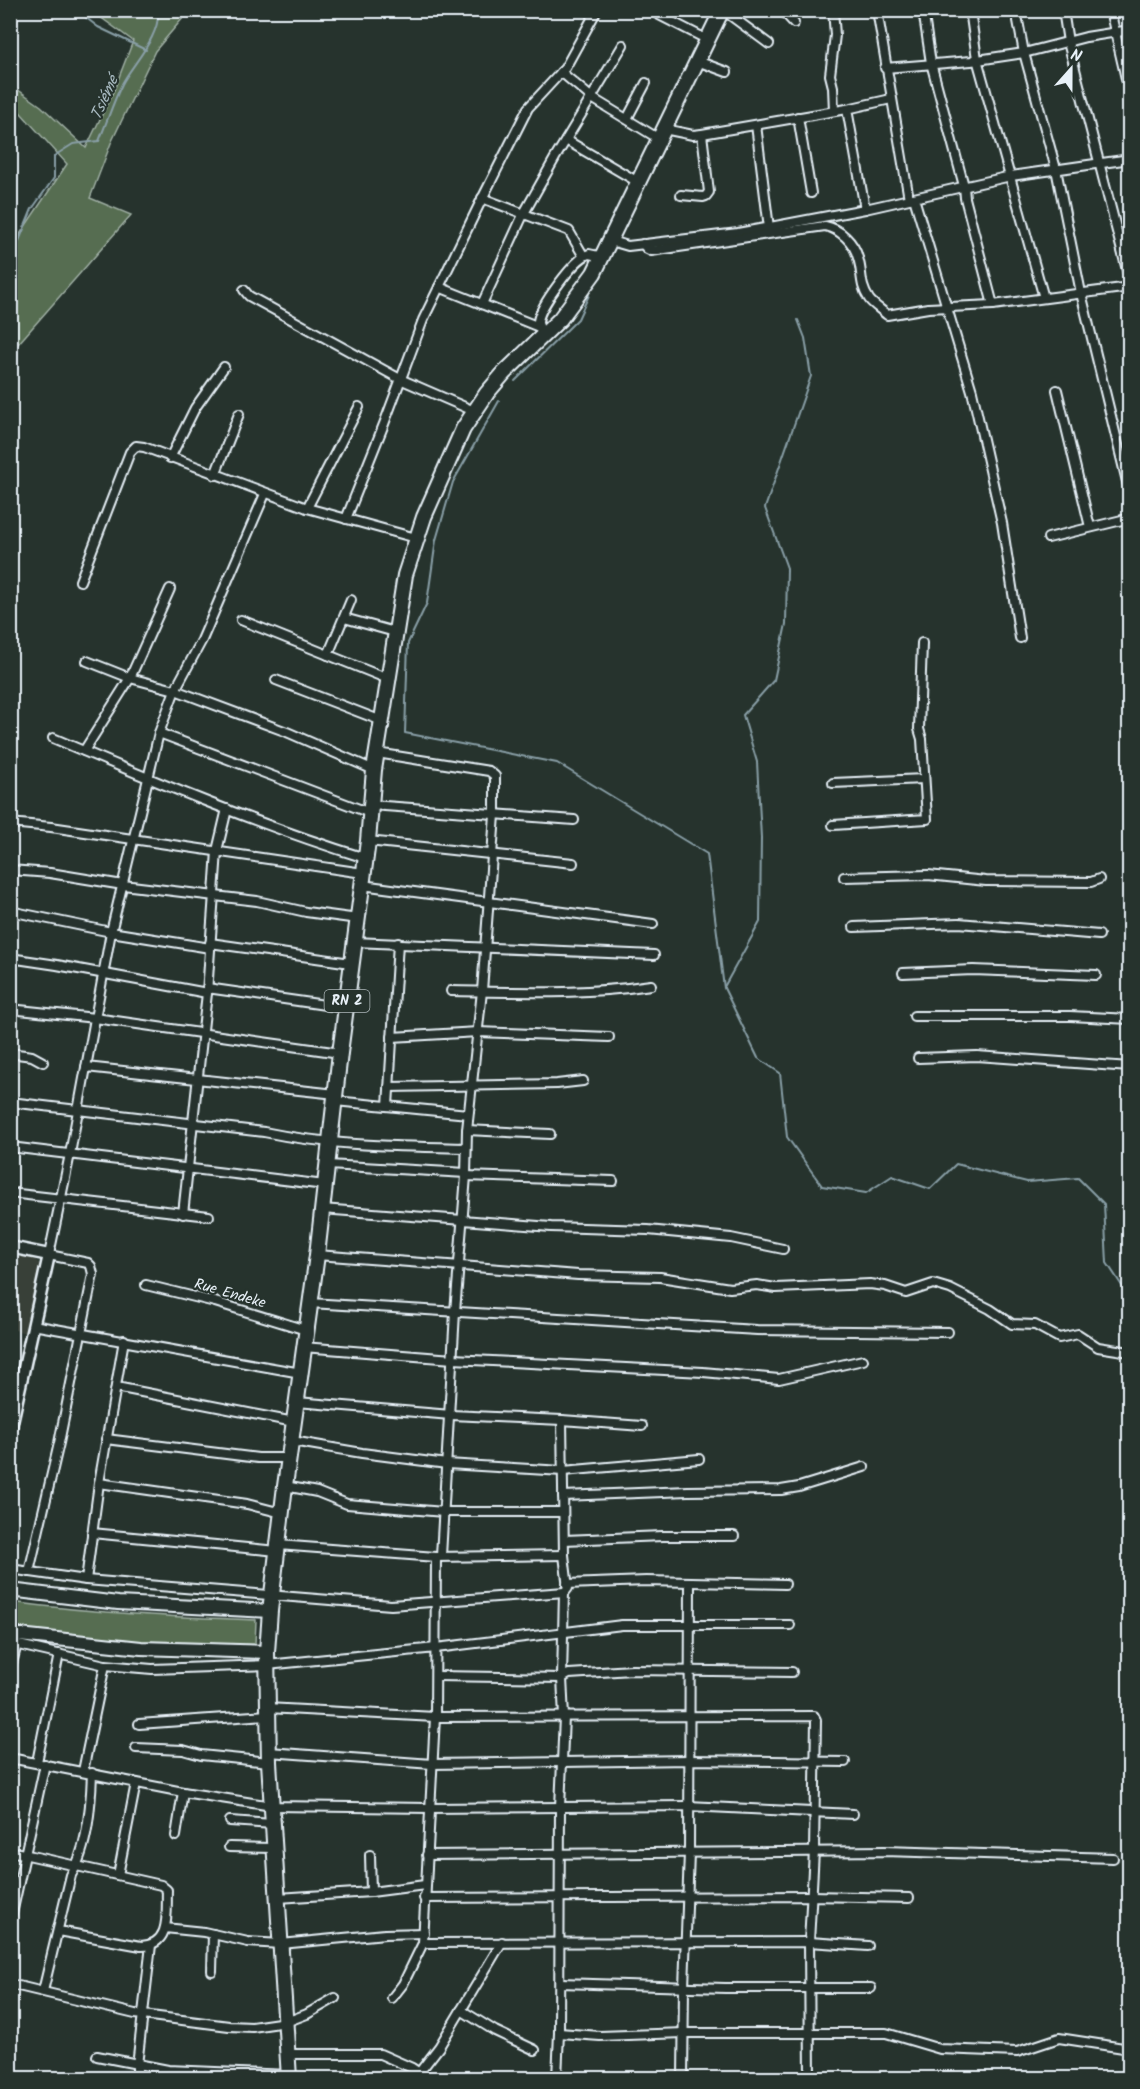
<svg xmlns="http://www.w3.org/2000/svg" width="1140" height="2089" font-family="Kalam,sans-serif">
	<style>
		.built { fill: #384137 }
		.green { fill: #566d51; stroke: #9fafa4; stroke-width: 1.5 }
		.lines { fill: none; stroke-linecap: round; stroke-linejoin: round }
		.stream { stroke: #899fa7; stroke-width: 2 }
		.street-casing { stroke: #e8f1f8; stroke-width: 12 }
		.secondary-casing { stroke: #e8f1f8; stroke-width: 15 }
		.primary-casing { stroke: #e8f1f8; stroke-width: 16 }
		.highway-casing { stroke: #e8f1f8; stroke-width: 18 }
		.street { stroke: #26332d; stroke-width: 8 }
		.secondary { stroke: #26332d; stroke-width: 10 }
		.primary { stroke: #26332d; stroke-width: 12 }
		.highway { stroke: #26332d; stroke-width: 14 }
		.labels { text-anchor: middle; dominant-baseline: central; stroke-width: 4.5; stroke-linejoin: round; paint-order: stroke }
		.shield { fill: #26332d; stroke: #aeb8bb; stroke-width: 1.5 }
		.shield-label { font-size: 14px; font-weight: bold; fill: #e8f1f8 }
		.street-label { font-size: 15px; fill: #e8f1f8; stroke: #26332d }
		.water-label { font-size: 16px; font-style: italic; fill: #a9bbc2; stroke: #26332d }
	</style>
	<rect width="100%" height="100%" fill="#26332d"/>
	<filter id="ink" filterUnits="userSpaceOnUse"><feTurbulence type="fractalNoise" baseFrequency=".0167" numOctaves="2"/><feDisplacementMap in="SourceGraphic" scale="12" xChannelSelector="R" yChannelSelector="G"/><feConvolveMatrix kernelMatrix="1 2 1 2 8 2 1 2 1" color-interpolation-filters="sRGB"/></filter>
	<g filter="url(#ink)">
		<polygon class="built" points="11,1254 34,1259 40,1264 42,1270 26,1333 11,1329"/>
		<g class="green">
			<polygon points="92,11 189,11 155,51 111,143 90,198 131,215 11,352 11,254 16,240 67,164 11,102 11,85 41,106 86,148 114,90 133,41"/>
			<path d="M11,1602C92,1613 174,1617 256,1620L255,1645L252,1646L144,1644L11,1629Z"/>
		</g>
		<g class="lines">
			<g class="stream">
				<polyline points="76,10 98,27 146,50"/>
				<path d="M10,263L32,209L54,178V156L73,144L99,141C107,122 113,102 122,84C133,63 161,36 158,10"/>
				<polyline points="515,381 578,319 589,295"/>
				<polyline points="499,401 453,482 436,540 427,603 408,643 405,733 557,763 707,854 724,988 758,1058 780,1073 787,1137 822,1186 866,1193 892,1176 930,1189 956,1164 1027,1182 1078,1178 1104,1204 1107,1263 1130,1298"/>
				<polyline points="724,987 760,922 761,838 757,762 743,715 774,680 786,624 787,568 765,508 811,376 805,338 798,320"/>
			</g>
			<defs>
				<g id="street">
					<polyline points="723,10 769,44"/>
					<polyline points="782,10 794,23"/>
					<polyline points="833,10 835,35 830,75 833,87 834,111"/>
					<polyline points="877,10 909,199"/>
					<polyline points="923,10 931,63 964,186 965,198 993,305"/>
					<polyline points="970,10 977,59 1044,298"/>
					<polyline points="1016,10 1024,53 1056,169 1081,293 1130,494"/>
					<polyline points="1063,10 1068,42 1130,282"/>
					<polyline points="1110,10 1130,96"/>
					<polyline points="657,14 708,40"/>
					<polyline points="697,61 727,72"/>
					<polyline points="885,68 971,61 1024,53 1086,37 1130,30"/>
					<polyline points="561,72 592,98 659,139"/>
					<polyline points="847,109 865,209"/>
					<polyline points="798,117 811,193"/>
					<polyline points="627,119 646,83"/>
					<polyline points="756,125 769,228"/>
					<polyline points="664,129 693,135 702,134 847,109 891,99"/>
					<polyline points="566,140 638,182"/>
					<polyline points="681,195 703,197 706,196 709,192 702,134"/>
					<polyline points="482,198 569,231 583,255"/>
					<polyline points="914,198 972,391 1002,523 1020,638"/>
					<polyline points="611,241 628,246 738,233 865,209 1011,176 1130,159"/>
					<path d="M643,244L647,249L651,251L825,226C840,229 854,242 858,258C863,273 859,284 869,299C873,305 882,310 887,315L928,308L993,305L1130,287"/>
					<polyline points="439,287 539,327"/>
					<polyline points="244,290 249,296 400,379 474,411"/>
					<polyline points="482,304 523,215 555,158 623,45"/>
					<path d="M542,335C540,330 538,326 538,321C540,306 575,258 589,254L603,257"/>
					<polyline points="1057,390 1090,527"/>
					<polyline points="170,458 195,408 224,367"/>
					<polyline points="215,475 239,414"/>
					<polyline points="307,508 359,407"/>
					<polyline points="346,519 384,424 423,320 479,205 528,108 565,68 597,10"/>
					<polyline points="1048,538 1130,518"/>
					<polyline points="80,581 130,452 136,446 144,447 307,508 416,538"/>
					<polyline points="344,618 395,632"/>
					<polyline points="241,620 388,679"/>
					<polyline points="328,655 351,600"/>
					<polyline points="87,661 130,678 175,690 287,732 374,770"/>
					<polyline points="276,680 382,721"/>
					<polyline points="159,733 370,813"/>
					<path d="M53,738C156,782 259,825 365,858"/>
					<polyline points="84,751 130,678 170,589"/>
					<polyline points="377,753 489,771 495,776 495,815 482,991 467,1130 466,1176 455,1312 441,1556"/>
					<polyline points="833,783 924,779"/>
					<polyline points="371,805 574,820"/>
					<polyline points="10,823 51,827 363,873"/>
					<polyline points="833,825 927,819 922,739 919,729 922,643"/>
					<polyline points="368,841 573,863"/>
					<polyline points="10,870 50,873 123,885 257,901 306,912 358,919"/>
					<polyline points="844,877 928,875 986,881 1091,882 1099,879"/>
					<polyline points="362,885 653,924"/>
					<polyline points="10,911 111,932 210,948"/>
					<polyline points="854,927 959,923 1099,935"/>
					<polyline points="354,942 654,955"/>
					<polyline points="210,943 351,963"/>
					<polyline points="10,958 57,965 207,993"/>
					<polyline points="903,973 973,970 1096,975"/>
					<polyline points="207,988 346,1008"/>
					<path d="M451,991C518,992 585,995 651,985"/>
					<polyline points="10,1009 95,1018 340,1053"/>
					<polyline points="914,1016 1070,1016 1130,1019"/>
					<polyline points="392,1037 478,1032 609,1037"/>
					<polyline points="10,1053 32,1056 43,1062"/>
					<polyline points="918,1058 977,1056 1130,1067"/>
					<polyline points="86,1067 336,1094"/>
					<polyline points="389,1087 557,1084 583,1081"/>
					<polyline points="335,1101 468,1114"/>
					<path d="M10,1102L264,1132C330,1146 399,1146 466,1148"/>
					<polyline points="388,1106 398,943"/>
					<polyline points="467,1130 550,1134"/>
					<polyline points="10,1147 325,1185"/>
					<polyline points="328,1165 466,1173"/>
					<polyline points="466,1176 613,1181"/>
					<polyline points="10,1193 209,1216"/>
					<polyline points="322,1209 551,1227 648,1230 731,1238 783,1249"/>
					<polyline points="183,1214 207,993 217,851 227,809"/>
					<polyline points="317,1255 578,1275 660,1277 730,1288 757,1285 776,1288 870,1284 885,1286 906,1293 933,1284 950,1289 990,1309 1012,1324 1035,1325 1059,1338 1078,1334 1098,1347 1130,1352"/>
					<polyline points="146,1285 215,1302 306,1330"/>
					<polyline points="310,1303 757,1330 948,1332"/>
					<polyline points="33,1325 301,1373"/>
					<polyline points="303,1347 453,1359 703,1372 779,1379 863,1360"/>
					<polyline points="116,1387 294,1422"/>
					<polyline points="297,1402 451,1415 562,1420 642,1426"/>
					<polyline points="106,1439 258,1458 289,1458"/>
					<polyline points="292,1441 362,1453 447,1464 563,1471 699,1459"/>
					<polyline points="99,1483 247,1504 274,1511 283,1509"/>
					<polyline points="285,1486 317,1492 347,1504 444,1512 562,1512"/>
					<polyline points="563,1496 688,1491 781,1490 799,1487 864,1467"/>
					<polyline points="92,1533 277,1551"/>
					<polyline points="564,1540 663,1536 734,1536"/>
					<polyline points="278,1545 436,1557 564,1555"/>
					<polyline points="10,1569 86,1580 391,1605 565,1592 568,1588 564,1555 562,1420"/>
					<polyline points="29,1572 59,1443 93,1274 91,1266 88,1263 49,1255 70,1154 111,932 159,733 175,690 202,640 265,494"/>
					<polyline points="86,1580 99,1483 124,1340"/>
					<polyline points="567,1584 646,1581 785,1584"/>
					<polyline points="10,1643 105,1665 152,1669 267,1665 436,1648 622,1625 790,1625"/>
					<polyline points="10,1671 17,1644"/>
					<polyline points="436,1676 562,1678 569,1674 632,1670 792,1672"/>
					<polyline points="267,1708 435,1717 814,1716 816,1720 814,1851 809,1942 810,2078"/>
					<polyline points="139,1724 267,1715"/>
					<polyline points="136,1748 183,1750 201,1755 269,1762"/>
					<polyline points="269,1752 432,1764 688,1760 845,1762"/>
					<polyline points="10,1758 183,1792 272,1806 430,1808 688,1806 853,1814"/>
					<polyline points="37,1762 59,1654"/>
					<polyline points="83,1771 105,1665"/>
					<polyline points="230,1821 273,1824"/>
					<polyline points="176,1836 183,1792"/>
					<polyline points="229,1847 274,1848"/>
					<path d="M10,1851L161,1885L167,1890C166,1913 172,1945 141,1946L58,1931"/>
					<polyline points="370,1855 371,1892"/>
					<polyline points="427,1855 884,1851 1113,1858"/>
					<polyline points="118,1875 136,1783"/>
					<polyline points="278,1898 371,1892 425,1885"/>
					<polyline points="424,1898 811,1896 909,1898"/>
					<polyline points="10,1923 45,1764"/>
					<polyline points="165,1928 204,1932 248,1942 281,1944 385,1934 424,1933"/>
					<polyline points="423,1943 809,1942 868,1946"/>
					<polyline points="212,1971 213,1934"/>
					<polyline points="560,1983 725,1988 871,1988"/>
					<polyline points="10,1984 135,2014 229,2026 252,2027 286,2022 307,2014 335,1998"/>
					<path d="M43,1991L71,1875C88,1849 91,1804 92,1773"/>
					<polyline points="392,1998 403,1984 423,1943 435,1717 436,1557"/>
					<polyline points="461,2010 495,2031 535,2050"/>
					<polyline points="559,2033 600,2036 684,2033 886,2033 940,2049 1017,2052 1059,2038 1130,2049"/>
					<polyline points="288,2054 380,2054 412,2068 427,2078"/>
					<polyline points="97,2056 168,2070 289,2075"/>
					<polyline points="137,2078 137,2065 151,1945"/>
					<polyline points="415,2078 439,2047 502,1942"/>
					<polyline points="501,2078 548,2078"/>
					<polyline points="557,2078 559,2033 560,1807 564,1717 562,1678 564,1592"/>
					<polyline points="683,2078 684,1987 689,1853 690,1582"/>
					<polyline points="790,2078 876,2078"/>
				</g>
				<polyline id="secondary" points="10,1247 49,1255 10,1431"/>
				<g id="primary">
					<polyline points="10,1590 118,1603 270,1611"/>
					<polyline points="10,1634 141,1648 267,1652"/>
				</g>
				<polyline id="highway" points="289,2078 269,1762 267,1652 270,1611 285,1486 317,1255 340,1053 368,841 374,770 405,575 424,517 463,429 487,393 504,373 560,319 594,273 722,10"/>
			</defs>
			<use href="#street" class="street-casing"/>
			<use href="#secondary" class="secondary-casing"/>
			<use href="#primary" class="primary-casing"/>
			<use href="#highway" class="highway-casing"/>
			<use href="#street" class="street"/>
			<use href="#secondary" class="secondary"/>
			<use href="#primary" class="primary"/>
			<use href="#highway" class="highway"/>
		</g>
	</g>
	<g class="labels">
		<rect class="shield" x="324.5" y="990" width="45" height="22" rx="4.5"/>
		<g class="shield-label">
			<text x="347" y="1001">RN 2</text>
		</g>
		<g class="street-label">
			<text transform="translate(230 1294) rotate(16)">Rue Endeke</text>
		</g>
		<g class="water-label">
			<text transform="translate(105 98) rotate(-66)">Tsiémé</text>
		</g>
	</g>
	<rect width="1140" height="2089" fill="none" stroke="#26332d" stroke-width="36"/>
	<rect x="18" y="18" width="1104" height="2053" fill="none" stroke="#e8f1f8" stroke-width="2" filter="url(#ink)"/>
	<g transform="translate(1071 69) rotate(21)" stroke="#26332d" stroke-width="4.5" paint-order="stroke">
	<path d="M0-4.5L10 22L0 15L-10 22Z" fill="#e8f1f8"/>
	<text y="-9" font-size="16" font-weight="bold" text-anchor="middle" fill="#e8f1f8">N</text>
	</g>
</svg>
